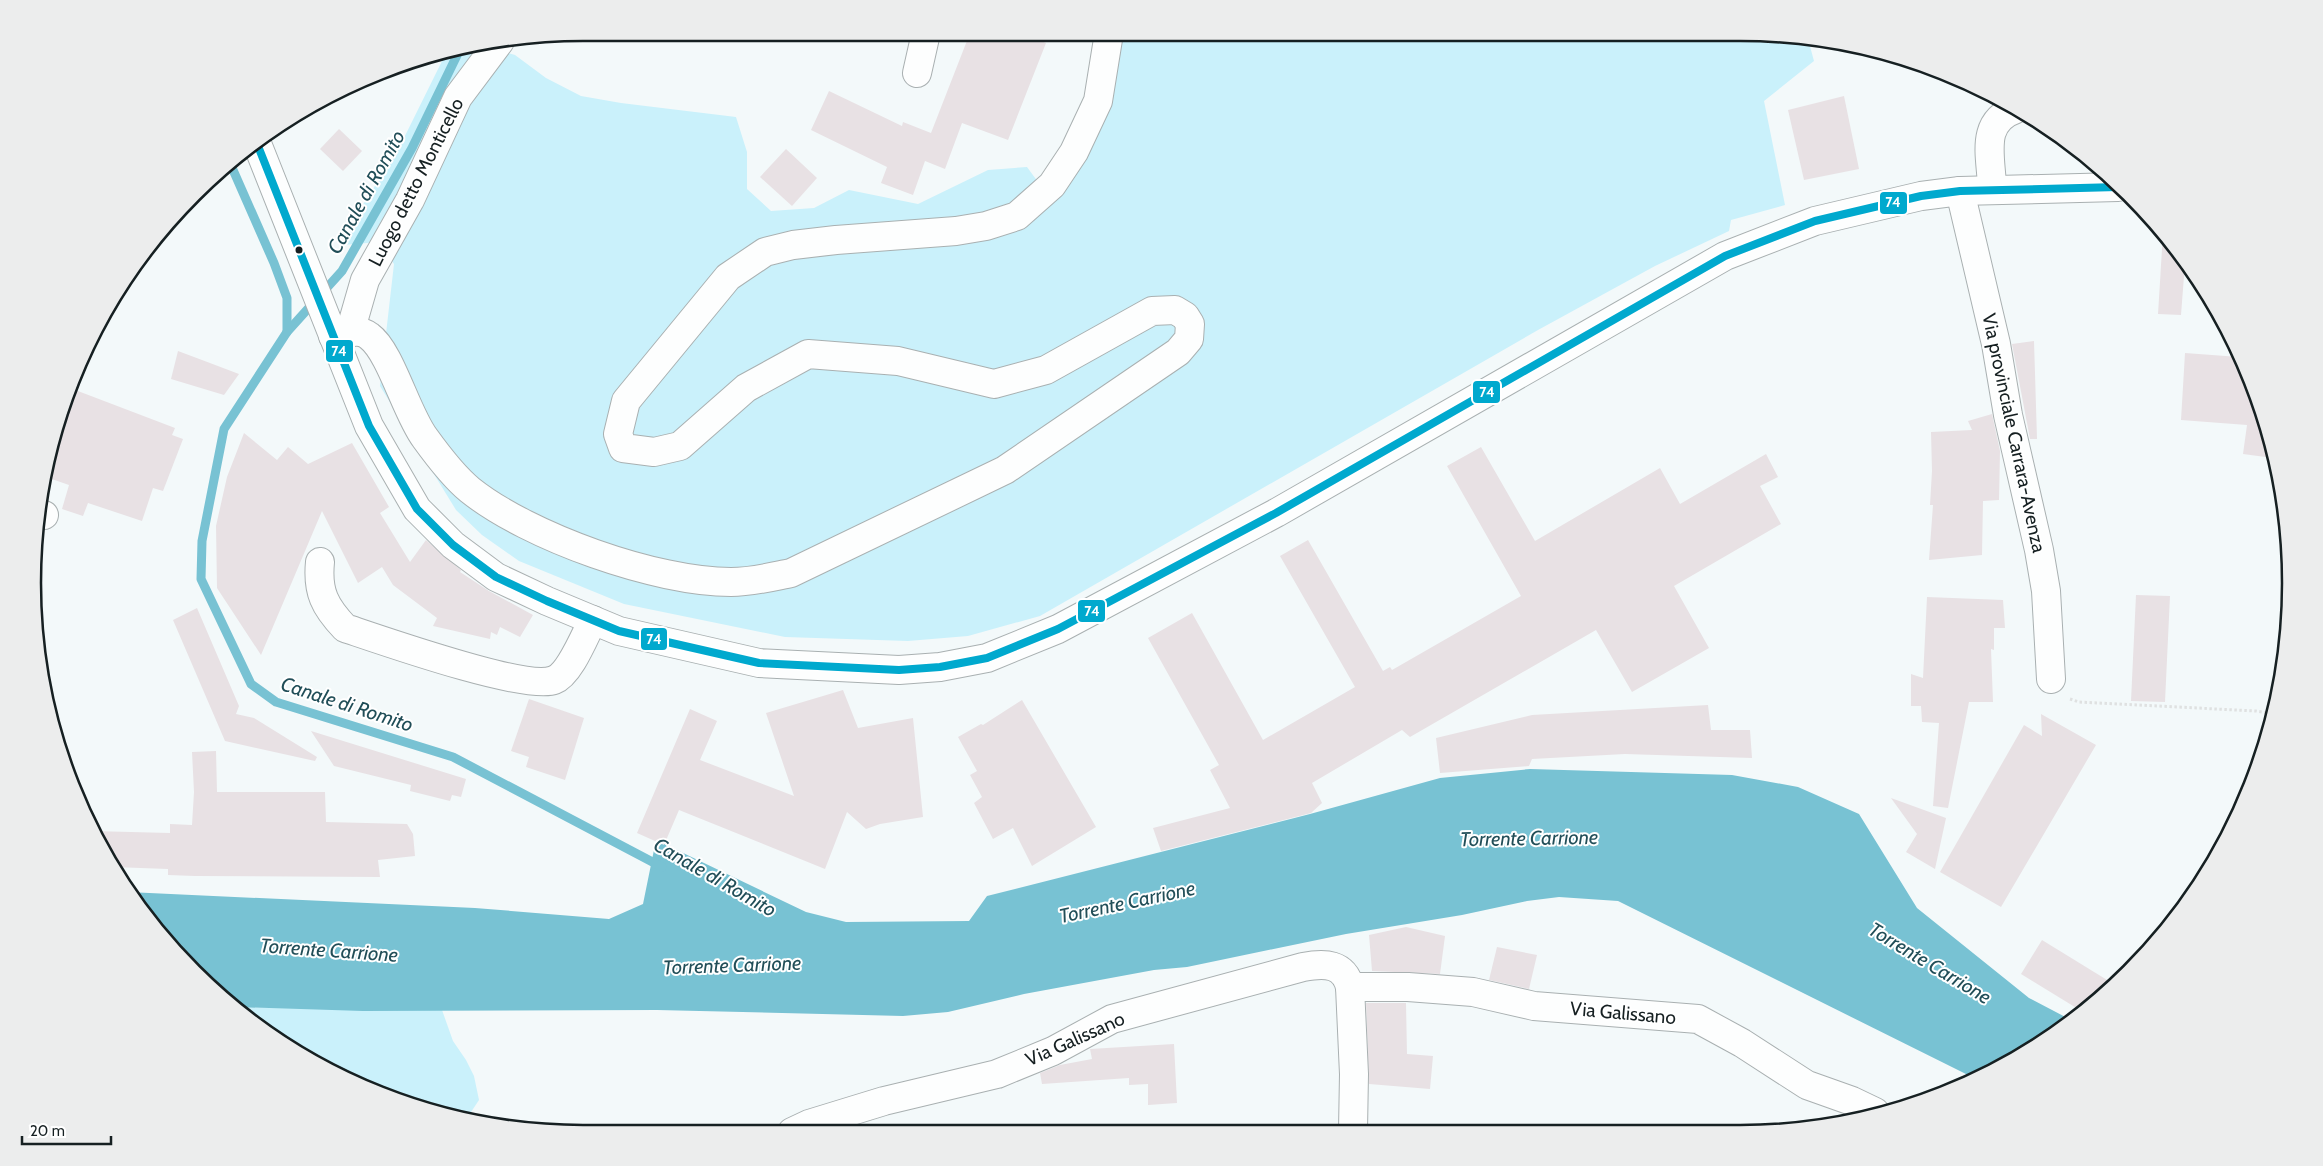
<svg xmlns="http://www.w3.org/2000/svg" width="2323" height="1166" font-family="Cabin,sans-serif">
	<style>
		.green { fill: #caf1fb }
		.water { fill: #78c2d3 }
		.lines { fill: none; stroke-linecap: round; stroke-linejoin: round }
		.stream { stroke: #78c2d3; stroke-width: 9 }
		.building { fill: #e8e1e4 }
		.minor-casing { stroke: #a9b0b1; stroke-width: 30 }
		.major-casing { stroke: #a9b0b1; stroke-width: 30 }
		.path { stroke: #dfe1e1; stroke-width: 3; stroke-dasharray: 2.5 2.5; stroke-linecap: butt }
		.minor { stroke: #fdfefe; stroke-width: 28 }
		.major { stroke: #fdfefe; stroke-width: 28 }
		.bus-1-casing { stroke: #fff; stroke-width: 11 }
		.bus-1 { stroke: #00a9ce; stroke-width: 8 }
		.bus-dot { fill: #162022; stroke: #fff; stroke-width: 2 }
		.labels { text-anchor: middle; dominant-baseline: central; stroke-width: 4; stroke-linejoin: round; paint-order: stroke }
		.street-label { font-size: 19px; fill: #162022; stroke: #fff }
		.water-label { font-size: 20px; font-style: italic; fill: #214e58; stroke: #fff }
		.rim { fill: none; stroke: #162022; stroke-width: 2.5 }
		.line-badge { stroke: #fff; stroke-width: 2 }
		.badge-label { font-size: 14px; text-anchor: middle; font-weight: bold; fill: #fff }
	</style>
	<rect width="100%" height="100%" fill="#f3f9fa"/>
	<g class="green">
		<polygon points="1121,33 1776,34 1808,39 1814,61 1764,101 1785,205 1731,220 1729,231 1655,266 1538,330 1040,616 968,636 908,641 785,637 624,604 519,561 482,535 456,510 380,386 394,264 379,242 343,245 359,211 399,148 445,55 444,52 476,43 493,41 478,45 515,55 546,78 581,96 621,103 736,117 747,152 747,189 771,211 814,208 849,190 918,204 988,170 1027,167 1052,201 1100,129 1114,87"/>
		<polygon points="236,1007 442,1010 453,1041 466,1060 474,1076 479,1100 467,1118 441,1115 340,1077 277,1041"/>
	</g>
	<polygon class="water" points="1530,769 1732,775 1798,787 1859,814 1917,908 2029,998 2073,1021 1974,1078 1618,901 1559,897 1527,901 1462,915 1346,934 1187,967 1154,970 1024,994 948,1012 903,1016 657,1010 363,1011 236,1007 194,972 128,892 475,908 609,919 643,904 656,840 806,912 846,922 969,921 987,896 1310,814 1440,778"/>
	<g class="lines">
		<g class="stream">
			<polyline points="461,47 412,148 342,271 287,332 224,429 202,541 201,579 251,684 276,702 453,757 662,867"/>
			<polyline points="230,163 274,263 287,298 287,332"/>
		</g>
	</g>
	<g class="building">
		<polygon points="970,33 1021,33 1046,43 1008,140 962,123 945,169 925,161 913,195 881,183 887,167 811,130 829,91 902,126 903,122 931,133"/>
		<polygon points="1844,96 1859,169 1804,180 1788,110"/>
		<polygon points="339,129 362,151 343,171 320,149"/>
		<polygon points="786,149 817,178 792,206 760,177"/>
		<polygon points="2163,233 2185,263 2181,315 2158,314"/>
		<polygon points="2034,341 2037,439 2030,439 2012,344"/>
		<polygon points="178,351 202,360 239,374 224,395 171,379"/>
		<polygon points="2185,353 2239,357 2261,406 2273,458 2243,454 2247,425 2181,420"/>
		<polygon points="70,388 175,428 172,435 183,439 163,491 153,488 142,521 88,503 83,516 62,509 69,485 43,476"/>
		<polygon points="1992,414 2000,451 1999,500 1983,501 1982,555 1929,560 1933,505 1930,505 1932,471 1931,432 1972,430 1968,421"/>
		<polygon points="244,433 277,460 288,447 308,464 352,443 389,507 380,513 410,562 426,540 461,570 460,572 489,591 533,615 520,637 500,627 497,635 491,632 490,639 433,626 437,618 393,585 382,567 358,583 322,511 261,655 217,588 216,526 227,477"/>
		<polygon points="1481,447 1535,541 1660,468 1680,504 1766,454 1778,477 1760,486 1781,524 1674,586 1709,648 1632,692 1596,630 1410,737 1402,730 1312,783 1322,803 1311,813 1161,851 1153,828 1230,808 1210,770 1219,765 1148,638 1192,613 1263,740 1355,687 1280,556 1308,540 1383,671 1390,667 1392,670 1521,596 1447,466"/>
		<polygon points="2136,595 2170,596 2165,702 2131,701"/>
		<polygon points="1927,597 2003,600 2005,628 1994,628 1994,650 1991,649 1993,702 1969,702 1948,808 1933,806 1939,723 1922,722 1921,706 1911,706 1911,674 1923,678"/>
		<polygon points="197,608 239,706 236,714 254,718 317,757 315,761 225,741 173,620"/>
		<polygon points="843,690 858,728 913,718 923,817 880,824 866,829 847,812 825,869 679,810 664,845 637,833 690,709 717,721 700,760 794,796 766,713"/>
		<polygon points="529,699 584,718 565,780 526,767 529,757 511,751"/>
		<polygon points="1022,700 1096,827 1032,866 1013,828 993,839 974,803 982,797 970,775 977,771 958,737 981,724 983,725"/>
		<polygon points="1708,705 1711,730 1750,730 1752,758 1625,754 1532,759 1529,766 1440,773 1436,738 1532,715"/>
		<polygon points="2041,714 2096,745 2001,907 1940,872 2024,725 2042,736"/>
		<polygon points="311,731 466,779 461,797 452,795 450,801 410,791 411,785 334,766"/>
		<polygon points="216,751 217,792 325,792 326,822 407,824 413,834 415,856 378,860 380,877 195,876 168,875 168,869 113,867 92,831 170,833 170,824 192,825 194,792 192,752"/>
		<polygon points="1891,798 1946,818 1935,869 1906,852 1917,834"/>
		<polygon points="1406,927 1445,936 1440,974 1372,971 1369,935"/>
		<polygon points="2042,940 2112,983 2083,1012 2021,974"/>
		<polygon points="1497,947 1537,955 1529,989 1489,980"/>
		<polygon points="1366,1003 1406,1003 1407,1054 1433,1056 1430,1089 1369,1084"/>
		<polygon points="1174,1044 1177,1103 1148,1105 1148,1084 1129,1085 1129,1078 1042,1084 1040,1073 1060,1065 1092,1059 1090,1049"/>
	</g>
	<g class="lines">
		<defs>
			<g id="minor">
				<polyline points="917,73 926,33"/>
				<path d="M1992,189C1992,159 1978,122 2016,109"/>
				<polyline points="1960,191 1996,344 2008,415 2039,550 2046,591 2051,679"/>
				<polyline points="350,332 365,280 410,200 458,97 500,41"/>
				<path d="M333,336C343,334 360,328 369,336C391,352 406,413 425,438C438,456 453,476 470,490C529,537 656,582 731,582C752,582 771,577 791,573L1005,470L1178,352L1189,339L1190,324L1185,316L1175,310L1152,311L1046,370L994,384L898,361L808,354L746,388L680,446L654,452L623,448L618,434L626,401L728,277L765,252L793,245L836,240L956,231L986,226L1017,216L1052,185L1074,152L1098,101L1109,33"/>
				<polyline points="38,513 44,515"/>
				<path d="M320,562C317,592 325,607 345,628C381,640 526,691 554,680C570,674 585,635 593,620"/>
				<polyline points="1350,987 1408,987 1473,992 1534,1006 1698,1019 1742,1043 1807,1085 1852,1101 1875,1112"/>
				<path d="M792,1132L809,1124L884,1101L997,1074L1053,1051L1112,1019L1303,967C1325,963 1344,963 1350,987L1354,1074L1353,1130"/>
			</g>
			<polyline id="major" points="256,141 369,426 417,509 453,545 496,577 547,601 619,631 759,663 899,670 940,667 987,658 1058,629 1276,513 1725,256 1815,221 1921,196 1960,191 2118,187"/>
		</defs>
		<use href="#minor" class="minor-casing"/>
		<use href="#major" class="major-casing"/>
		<polyline class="path" points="2070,699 2079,702 2256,711 2274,714"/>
		<use href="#minor" class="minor"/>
		<use href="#major" class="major"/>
		<defs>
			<polyline id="bus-1" points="256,141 369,426 417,509 453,545 496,577 547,601 619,631 759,663 899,670 940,667 987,658 1058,629 1276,513 1725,256 1815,221 1921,196 1960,191 2118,187"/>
		</defs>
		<use href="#bus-1" class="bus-1-casing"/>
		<use href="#bus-1" class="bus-1"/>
	</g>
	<circle class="bus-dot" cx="299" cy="250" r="4.5"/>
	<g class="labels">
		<g class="street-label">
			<text transform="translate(416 182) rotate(-63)">Luogo detto Monticello</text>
			<text transform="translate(2014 433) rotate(78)">Via provinciale Carrara-Avenza</text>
			<text transform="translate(1623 1013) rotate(5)">Via Galissano</text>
			<text transform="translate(1075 1039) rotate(-24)">Via Galissano</text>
		</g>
		<g class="water-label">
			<text transform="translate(366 192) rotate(-61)">Canale di Romito</text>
			<text transform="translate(347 704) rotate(18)">Canale di Romito</text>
			<text transform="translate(1529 838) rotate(-1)">Torrente Carrione</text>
			<text transform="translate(715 877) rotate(30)">Canale di Romito</text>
			<text transform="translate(1127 902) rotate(-12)">Torrente Carrione</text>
			<text transform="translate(329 950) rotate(4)">Torrente Carrione</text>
			<text transform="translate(1930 963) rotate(31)">Torrente Carrione</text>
			<text transform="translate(732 965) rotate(-2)">Torrente Carrione</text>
		</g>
	</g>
	<path d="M0 0H2323V1166H0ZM583 41H1740A542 542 0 0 1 2282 583V583A542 542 0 0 1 1740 1125H583A542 542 0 0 1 41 583V583A542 542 0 0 1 583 41Z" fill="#eceded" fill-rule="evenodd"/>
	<path class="rim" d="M583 41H1740A542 542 0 0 1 2282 583V583A542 542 0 0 1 1740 1125H583A542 542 0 0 1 41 583V583A542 542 0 0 1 583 41Z"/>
	<g class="line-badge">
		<rect x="1879" y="191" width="29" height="24" rx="5" fill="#00a9ce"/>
		<rect x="325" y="339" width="29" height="24" rx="5" fill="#00a9ce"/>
		<rect x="1472" y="380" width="29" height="24" rx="5" fill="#00a9ce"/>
		<rect x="1077" y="599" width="29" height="24" rx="5" fill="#00a9ce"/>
		<rect x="640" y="627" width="28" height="24" rx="5" fill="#00a9ce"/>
	</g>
	<g class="badge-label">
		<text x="1893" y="207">74</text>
		<text x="339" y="356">74</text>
		<text x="1487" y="397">74</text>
		<text x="1092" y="616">74</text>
		<text x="654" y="644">74</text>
	</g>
	<path d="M22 1136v8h89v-8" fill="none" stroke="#162022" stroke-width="2.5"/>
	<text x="30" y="1136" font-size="15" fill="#162022" stroke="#ffffff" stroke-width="4" paint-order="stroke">20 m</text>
</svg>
